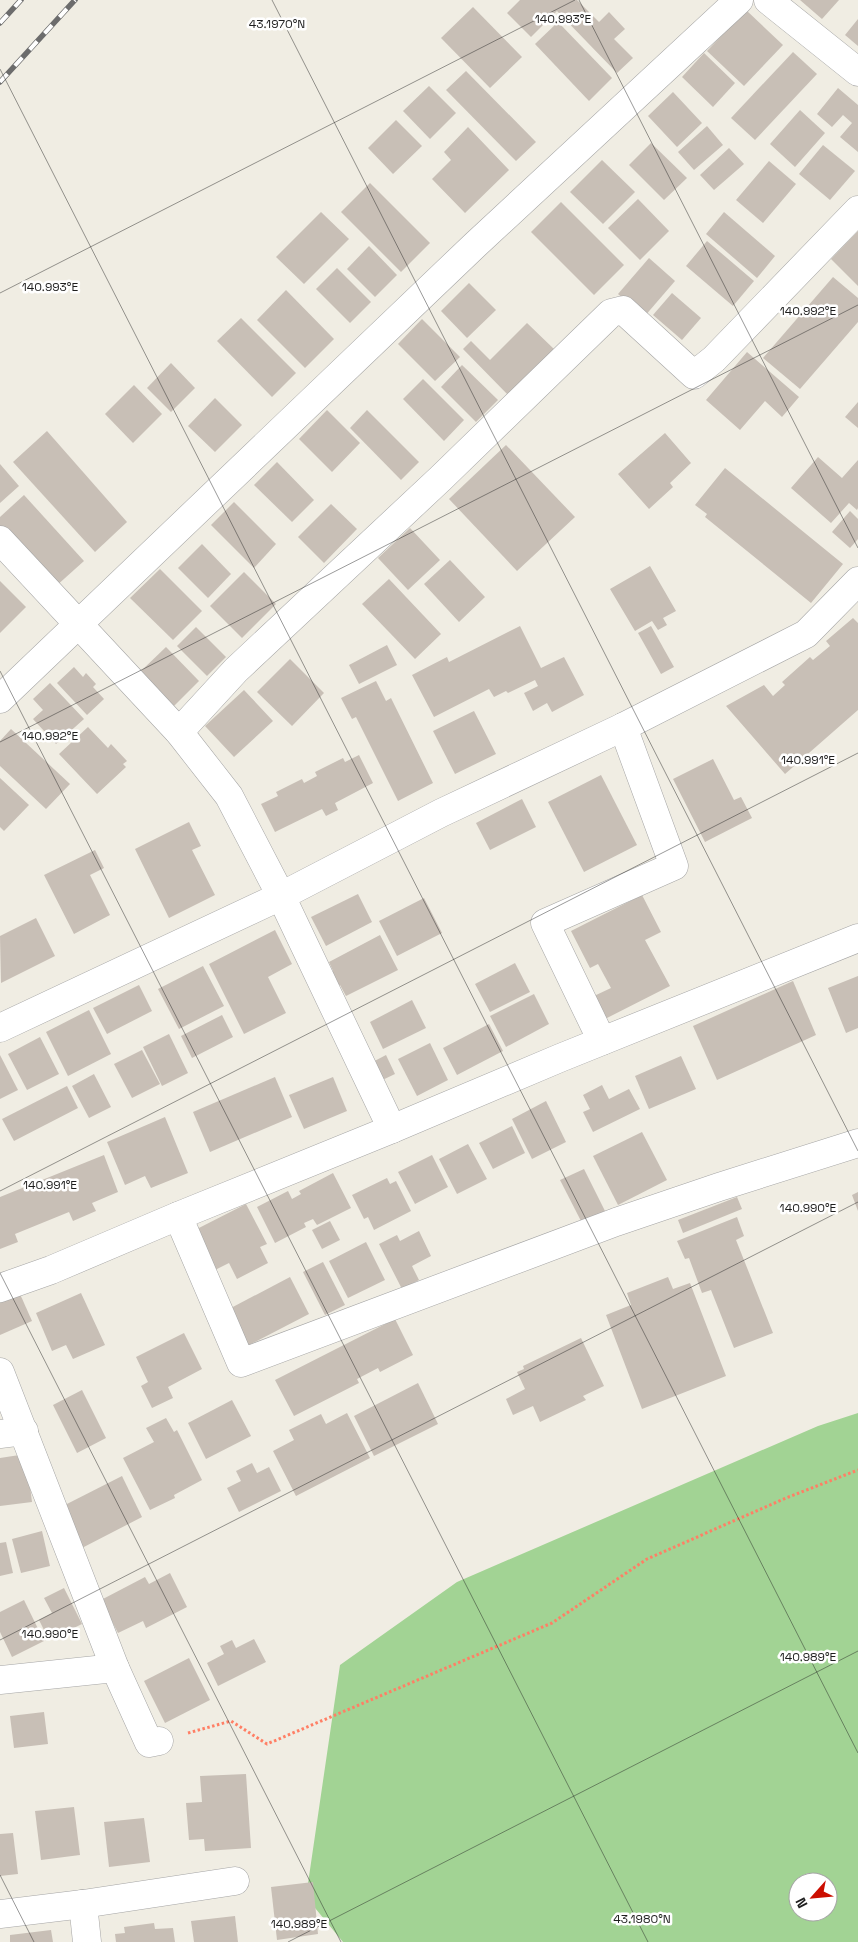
<svg xmlns="http://www.w3.org/2000/svg" width="858" height="1942" font-family="'Space Grotesk',sans-serif">
	<style>
		.forest { fill: #a2d394; fill-rule: evenodd }
		.building { fill: #c8bfb6 }
		.lines { fill: none; stroke-linecap: round; stroke-linejoin: round }
		.minor-casing { stroke: #a5a5a5; stroke-width: 29 }
		.path { stroke: #ff7f65; stroke-width: 3; stroke-dasharray: 2.5 2.5; stroke-linecap: butt }
		.minor { stroke: #fff; stroke-width: 28 }
		.rail-casing { stroke: #6c6c6c; stroke-width: 5.5 }
		.rail { stroke: #fff; stroke-width: 4; stroke-dasharray: 11; stroke-linecap: butt }
		.ticks { fill: none; stroke: #1e1e1e; stroke-width: 1; stroke-opacity: 0.45 }
		.ticks-label { font-size: 12px; text-anchor: middle; fill: #1e1e1e; stroke: #fff; stroke-width: 5; stroke-linejoin: round; paint-order: stroke }
	</style>
	<rect width="100%" height="100%" fill="#f0ede3"/>
	<path class="forest" d="M858,1413V1942H343L306,1897L340,1665L457,1582L818,1426ZM798,1882H828V1912H798Z"/>
	<g class="building">
		<polygon points="520,0 577,0 599,22 609,12 625,29 614,39 633,58 617,73 557,11 531,37 507,13"/>
		<polygon points="800,0 839,0 822,19"/>
		<polygon points="473,7 522,57 490,88 441,38"/>
		<polygon points="746,10 783,45 744,86 707,51"/>
		<polygon points="858,19 858,46 845,35"/>
		<polygon points="558,22 612,78 589,101 535,44"/>
		<polygon points="793,52 817,74 755,140 731,118"/>
		<polygon points="704,53 735,83 713,107 682,77"/>
		<polygon points="466,71 536,142 516,161 446,90"/>
		<polygon points="429,86 456,113 430,139 403,111"/>
		<polygon points="838,88 858,105 858,152 840,137 852,123 843,115 832,127 817,114"/>
		<polygon points="673,92 702,123 677,147 648,116"/>
		<polygon points="800,110 825,133 795,167 770,144"/>
		<polygon points="396,120 422,146 393,174 368,148"/>
		<polygon points="707,126 723,145 694,170 678,152"/>
		<polygon points="468,127 509,170 465,213 432,179 451,160 444,152"/>
		<polygon points="651,143 687,178 664,200 629,165"/>
		<polygon points="823,145 855,171 830,200 799,174"/>
		<polygon points="729,148 744,164 714,190 700,175"/>
		<polygon points="602,160 635,192 603,224 570,192"/>
		<polygon points="769,161 796,184 763,223 736,200"/>
		<polygon points="370,183 430,243 401,272 341,212"/>
		<polygon points="638,199 669,231 640,260 608,228"/>
		<polygon points="561,202 624,265 594,295 531,232"/>
		<polygon points="321,212 349,239 304,284 276,257"/>
		<polygon points="724,212 775,256 757,278 706,234"/>
		<polygon points="858,231 858,286 831,259"/>
		<polygon points="707,241 754,281 733,306 686,266"/>
		<polygon points="369,246 397,275 375,297 347,269"/>
		<polygon points="649,258 675,281 644,317 618,294"/>
		<polygon points="337,268 371,302 350,323 316,289"/>
		<polygon points="833,277 858,298 858,322 800,389 763,358"/>
		<polygon points="469,283 496,310 467,338 441,311"/>
		<polygon points="286,290 334,339 305,368 257,320"/>
		<polygon points="672,293 701,318 682,340 653,315"/>
		<polygon points="241,318 296,373 272,397 217,341"/>
		<polygon points="422,319 460,357 435,381 398,344"/>
		<polygon points="527,323 555,350 509,396 463,349 471,341 490,360"/>
		<polygon points="747,352 799,397 782,417 765,401 740,430 706,400"/>
		<polygon points="171,363 195,388 171,412 147,388"/>
		<polygon points="462,365 498,400 476,422 441,387"/>
		<polygon points="423,379 464,420 444,441 403,399"/>
		<polygon points="134,385 162,414 133,443 105,414"/>
		<polygon points="215,398 242,425 215,452 188,426"/>
		<polygon points="858,402 858,428 845,417"/>
		<polygon points="327,410 360,443 332,472 299,439"/>
		<polygon points="367,410 419,462 401,480 350,428"/>
		<polygon points="47,431 127,522 95,552 13,462"/>
		<polygon points="665,433 691,463 670,483 673,487 649,509 618,474"/>
		<polygon points="506,445 575,517 517,571 449,499"/>
		<polygon points="818,457 842,478 858,460 858,508 857,510 849,503 831,523 791,488"/>
		<polygon points="277,462 314,500 292,522 254,485"/>
		<polygon points="0,464 19,486 0,503"/>
		<polygon points="725,468 843,564 811,603 705,517 707,514 695,505"/>
		<polygon points="24,495 84,561 55,587 0,529 0,517"/>
		<polygon points="234,502 276,544 254,568 211,525"/>
		<polygon points="331,504 357,529 324,563 298,537"/>
		<polygon points="850,511 858,519 858,539 850,548 832,532"/>
		<polygon points="410,528 440,560 408,590 378,558"/>
		<polygon points="202,544 231,574 208,598 178,568"/>
		<polygon points="450,560 485,597 459,622 424,584"/>
		<polygon points="650,566 676,611 663,618 667,625 658,630 652,621 635,631 610,589"/>
		<polygon points="160,569 202,611 173,640 130,598"/>
		<polygon points="244,572 276,604 242,638 210,606"/>
		<polygon points="389,579 441,634 415,659 362,604"/>
		<polygon points="0,581 26,607 0,633"/>
		<polygon points="853,618 858,623 858,710 785,774 726,706 764,685 773,696 785,685 782,682 810,657 813,660 830,646 826,641"/>
		<polygon points="520,626 541,668 564,657 584,695 552,712 547,703 533,711 524,693 538,686 535,680 508,693 506,691 494,697 489,689 434,717 412,675 447,657 449,662"/>
		<polygon points="651,626 674,667 661,674 638,633"/>
		<polygon points="196,627 226,657 207,676 177,646"/>
		<polygon points="387,645 397,665 359,684 349,665"/>
		<polygon points="166,647 199,681 174,706 140,672"/>
		<polygon points="290,659 324,693 292,726 257,692"/>
		<polygon points="74,667 83,677 86,673 96,684 93,687 104,699 87,715 57,683"/>
		<polygon points="376,681 386,701 391,698 433,783 398,801 356,717 352,719 341,698"/>
		<polygon points="50,683 84,719 56,744 33,719 43,710 33,699"/>
		<polygon points="244,690 273,721 234,757 205,726"/>
		<polygon points="474,711 496,754 455,774 433,731"/>
		<polygon points="88,727 108,748 111,744 127,761 123,764 126,767 97,794 59,754"/>
		<polygon points="11,729 70,784 46,809 0,766 0,741"/>
		<polygon points="359,755 373,783 335,803 338,810 326,816 322,809 275,832 261,804 278,796 276,792 302,779 304,783 317,776 315,772 343,758 345,762"/>
		<polygon points="713,759 734,800 741,797 752,818 705,842 673,779"/>
		<polygon points="601,775 637,845 584,872 548,802"/>
		<polygon points="0,778 29,805 4,831 0,827"/>
		<polygon points="522,799 536,827 490,850 476,823"/>
		<polygon points="189,822 201,846 192,850 215,895 169,918 135,849"/>
		<polygon points="95,850 104,868 90,875 110,915 74,934 44,875"/>
		<polygon points="358,894 372,922 326,946 311,917"/>
		<polygon points="642,895 661,932 645,940 670,986 605,1019 594,996 611,988 598,964 590,968 571,931"/>
		<polygon points="424,898 442,933 397,956 379,921"/>
		<polygon points="36,918 55,956 1,983 0,936"/>
		<polygon points="275,930 292,964 268,977 286,1013 244,1034 209,964"/>
		<polygon points="380,935 398,970 346,996 340,985 335,987 328,973 333,971 329,962"/>
		<polygon points="515,963 530,992 490,1012 475,984"/>
		<polygon points="203,966 224,1006 179,1029 158,989"/>
		<polygon points="858,976 858,1028 846,1033 828,988"/>
		<polygon points="793,981 816,1035 717,1080 693,1026"/>
		<polygon points="139,985 152,1011 107,1034 93,1008"/>
		<polygon points="534,994 549,1024 506,1047 490,1016"/>
		<polygon points="412,1000 426,1028 383,1049 370,1022"/>
		<polygon points="89,1010 111,1054 68,1076 46,1032"/>
		<polygon points="222,1015 233,1037 192,1058 181,1036"/>
		<polygon points="489,1024 503,1051 457,1075 443,1048"/>
		<polygon points="169,1034 188,1073 162,1086 143,1047"/>
		<polygon points="40,1037 59,1074 27,1090 8,1054"/>
		<polygon points="430,1043 448,1080 417,1096 398,1059"/>
		<polygon points="142,1050 160,1084 132,1098 114,1064"/>
		<polygon points="0,1055 18,1090 0,1099"/>
		<polygon points="386,1055 395,1074 374,1084 365,1066"/>
		<polygon points="681,1056 696,1089 649,1109 635,1076"/>
		<polygon points="94,1074 111,1107 89,1118 72,1086"/>
		<polygon points="275,1077 292,1117 210,1152 193,1112"/>
		<polygon points="333,1077 347,1111 304,1129 289,1095"/>
		<polygon points="602,1085 609,1099 629,1089 640,1109 593,1132 583,1112 590,1109 583,1095"/>
		<polygon points="67,1086 78,1108 14,1141 2,1119"/>
		<polygon points="546,1101 566,1142 532,1159 512,1119"/>
		<polygon points="165,1117 188,1173 151,1188 145,1176 125,1185 107,1142"/>
		<polygon points="512,1126 525,1153 493,1169 479,1143"/>
		<polygon points="642,1132 667,1180 618,1205 593,1156"/>
		<polygon points="468,1144 487,1179 457,1194 439,1159"/>
		<polygon points="104,1155 118,1192 92,1203 96,1211 73,1221 69,1212 15,1234 18,1242 0,1249 0,1197"/>
		<polygon points="432,1155 448,1187 415,1204 398,1172"/>
		<polygon points="584,1169 605,1211 582,1223 560,1180"/>
		<polygon points="333,1173 351,1208 317,1225 313,1219 304,1223 306,1227 275,1243 257,1207 288,1191 292,1199 301,1194 299,1191"/>
		<polygon points="387,1178 390,1184 396,1181 411,1211 374,1230 368,1217 364,1219 352,1195"/>
		<polygon points="858,1192 858,1211 852,1195"/>
		<polygon points="737,1197 742,1209 683,1233 678,1220"/>
		<polygon points="246,1204 267,1244 260,1247 268,1263 237,1279 229,1263 213,1271 193,1231"/>
		<polygon points="737,1217 744,1236 736,1240 773,1333 734,1348 711,1290 702,1293 689,1258 685,1259 677,1241"/>
		<polygon points="330,1221 340,1240 322,1249 312,1230"/>
		<polygon points="419,1231 431,1256 412,1266 419,1280 402,1289 379,1244 397,1235 400,1241"/>
		<polygon points="366,1242 385,1280 348,1298 329,1261"/>
		<polygon points="323,1262 345,1305 325,1315 303,1272"/>
		<polygon points="290,1277 309,1314 247,1346 229,1309"/>
		<polygon points="668,1277 673,1289 690,1283 726,1376 642,1409 606,1315 631,1305 627,1293"/>
		<polygon points="81,1293 105,1345 73,1359 66,1345 52,1351 36,1313"/>
		<polygon points="20,1294 32,1321 0,1335 0,1303"/>
		<polygon points="395,1319 413,1355 380,1372 378,1368 357,1379 359,1383 294,1416 275,1380"/>
		<polygon points="184,1333 202,1369 168,1387 173,1398 152,1408 141,1386 148,1382 136,1357"/>
		<polygon points="581,1338 604,1386 583,1396 586,1400 540,1422 533,1406 513,1415 506,1399 525,1389 517,1372 524,1369 523,1366"/>
		<polygon points="418,1383 438,1424 374,1456 354,1416"/>
		<polygon points="82,1390 106,1438 77,1453 53,1405"/>
		<polygon points="232,1400 251,1436 206,1459 188,1423"/>
		<polygon points="347,1413 370,1458 296,1496 273,1451 294,1440 289,1430 321,1414 326,1424"/>
		<polygon points="166,1418 174,1432 177,1430 202,1480 174,1495 175,1498 150,1510 123,1458 154,1442 146,1428"/>
		<polygon points="26,1454 32,1502 0,1506 0,1458"/>
		<polygon points="252,1463 257,1473 269,1467 281,1491 239,1512 227,1488 241,1481 236,1471"/>
		<polygon points="122,1476 142,1517 80,1549 59,1508"/>
		<polygon points="42,1531 50,1566 21,1573 12,1539"/>
		<polygon points="6,1542 13,1573 0,1576 0,1543"/>
		<polygon points="170,1573 187,1607 146,1628 143,1621 118,1633 101,1600 145,1577 149,1584"/>
		<polygon points="64,1588 82,1624 49,1640 39,1620 52,1613 44,1598"/>
		<polygon points="24,1600 44,1641 12,1657 0,1632 0,1612"/>
		<polygon points="254,1639 266,1662 218,1686 207,1663 224,1654 220,1646 232,1640 236,1648"/>
		<polygon points="189,1658 210,1700 165,1723 144,1681"/>
		<polygon points="44,1712 48,1744 14,1748 10,1716"/>
		<polygon points="246,1774 251,1848 205,1851 204,1839 189,1840 186,1803 202,1802 200,1776"/>
		<polygon points="74,1807 80,1855 41,1860 35,1811"/>
		<polygon points="144,1818 150,1862 109,1867 104,1822"/>
		<polygon points="13,1833 18,1874 0,1876 0,1834"/>
		<polygon points="313,1882 318,1934 277,1940 271,1887"/>
		<polygon points="235,1916 238,1942 194,1942 191,1921"/>
		<polygon points="154,1923 155,1929 173,1928 175,1942 116,1942 115,1934 125,1933 124,1927"/>
		<polygon points="51,1930 53,1942 10,1942 10,1935"/>
	</g>
	<g class="lines">
		<defs>
			<g id="minor">
				<polyline points="768,0 858,72"/>
				<polyline points="0,540 179,732 229,796 281,896 392,1129"/>
				<polyline points="0,699 475,245 739,0"/>
				<polyline points="179,732 236,670 441,478 611,313 623,310 694,375 714,359 858,210"/>
				<polyline points="0,1028 281,896 441,813 623,727 806,634 858,581"/>
				<polyline points="602,1041 545,923 674,866 623,727"/>
				<polyline points="178,1216 241,1363 616,1222 719,1187 858,1143"/>
				<polyline points="0,1288 51,1270 178,1216 392,1129 560,1058 858,938"/>
				<polyline points="0,1372 115,1668 149,1743 159,1741"/>
				<polyline points="0,1434 24,1431"/>
				<polyline points="0,1680 115,1668"/>
				<polyline points="83,1904 87,1942"/>
				<polyline points="0,1914 83,1904 235,1881"/>
			</g>
		</defs>
		<use href="#minor" class="minor-casing"/>
		<polyline class="path" points="188,1733 231,1721 267,1744 552,1623 647,1559 786,1498 858,1470"/>
		<use href="#minor" class="minor"/>
		<defs>
			<g id="rail">
				<polyline points="0,23 21,0"/>
				<polyline points="0,82 75,0"/>
			</g>
		</defs>
		<use href="#rail" class="rail-casing"/>
		<use href="#rail" class="rail"/>
	</g>
	<path class="ticks" d="M272,0L858,1151M579,0L858,548M0,69L858,1753M0,293L575,0M0,671L648,1942M0,742L858,305M0,1191L858,753M0,1273L341,1942M0,1640L858,1202M0,1875L34,1942M288,1942L858,1651"/>
	<g class="ticks-label">
		<text x="563" y="23">140.993°E</text>
		<text x="277" y="28">43.1970°N</text>
		<text x="50" y="291">140.993°E</text>
		<text x="808" y="315">140.992°E</text>
		<text x="50" y="740">140.992°E</text>
		<text x="808" y="764">140.991°E</text>
		<text x="50" y="1189">140.991°E</text>
		<text x="808" y="1212">140.990°E</text>
		<text x="50" y="1638">140.990°E</text>
		<text x="808" y="1661">140.989°E</text>
		<text x="642" y="1923">43.1980°N</text>
		<text x="299" y="1928">140.989°E</text>
	</g>
	<g transform="translate(813 1897) rotate(243)"><circle r="24" fill="#ffffff" stroke="#a5a5a5"/>
	<path d="M0-4L9 19L0 12L-9 19Z" fill="#cc0e00"/>
	<text y="-8" font-size="14" font-weight="bold" text-anchor="middle" fill="#1e1e1e">N</text>
	</g>
</svg>
